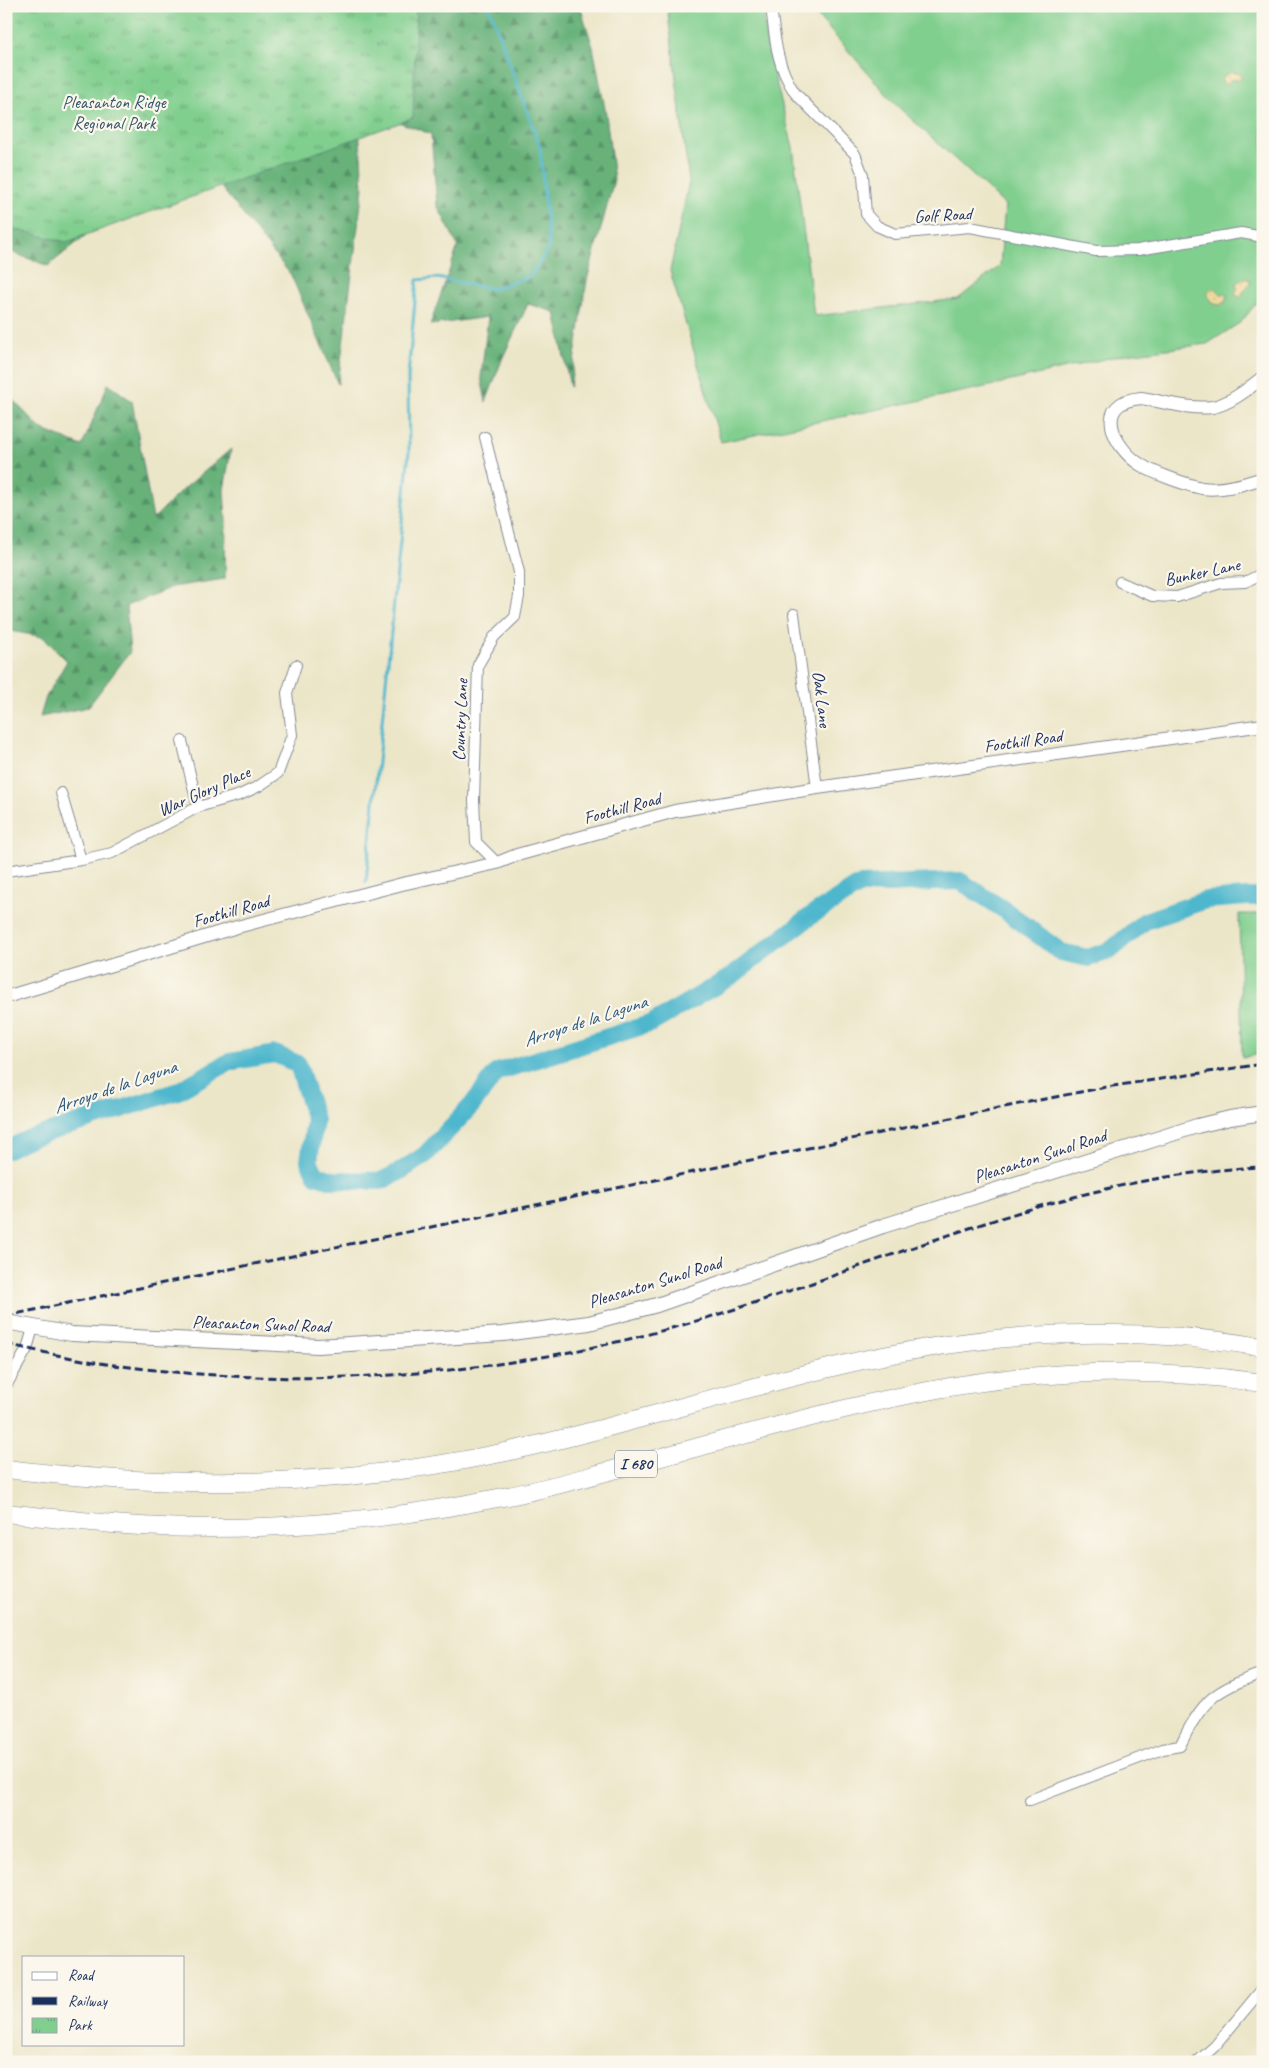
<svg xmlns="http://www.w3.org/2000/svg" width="1269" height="2068" font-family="Caveat,sans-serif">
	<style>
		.grass { fill: #81cf8f; stroke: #4e7f76 }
		.forest { fill: url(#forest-firs); stroke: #42706c }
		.sand { fill: url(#sand-dots); stroke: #84847e }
		.park { fill: url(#park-tufts); stroke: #4e7f76 }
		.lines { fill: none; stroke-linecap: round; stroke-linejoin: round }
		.stream { stroke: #4fb7cd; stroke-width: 3 }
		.river { stroke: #4fb7cd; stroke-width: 18 }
		.minor-casing { stroke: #848a94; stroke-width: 12 }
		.tertiary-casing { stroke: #848a94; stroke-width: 14 }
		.secondary-casing { stroke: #848a94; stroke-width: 16 }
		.motorway-casing { stroke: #848a94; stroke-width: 19 }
		.minor { stroke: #fff; stroke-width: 10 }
		.tertiary { stroke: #fff; stroke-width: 12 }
		.secondary { stroke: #fff; stroke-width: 14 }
		.motorway { stroke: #fff; stroke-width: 18 }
		.rail { stroke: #1b2f5e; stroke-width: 3; stroke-dasharray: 8 4; stroke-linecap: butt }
		.labels { text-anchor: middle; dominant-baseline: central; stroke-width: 4.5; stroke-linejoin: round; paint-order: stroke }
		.shield { fill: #fbf7ec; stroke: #5e6b89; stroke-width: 1 }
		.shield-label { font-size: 16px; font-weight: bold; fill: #1b2f5e }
		.park-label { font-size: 18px; fill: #34576a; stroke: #fbf7ec }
		.street-label { font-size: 18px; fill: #1b2f5e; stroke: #fbf7ec }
		.water-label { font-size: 19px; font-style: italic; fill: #2b587f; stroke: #fbf7ec }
	</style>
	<defs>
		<pattern id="forest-firs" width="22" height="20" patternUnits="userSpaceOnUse" patternTransform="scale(1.25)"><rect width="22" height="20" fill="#68b27a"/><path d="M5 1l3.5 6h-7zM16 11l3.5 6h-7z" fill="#559167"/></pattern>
		<pattern id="sand-dots" width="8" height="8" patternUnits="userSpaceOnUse" patternTransform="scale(1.25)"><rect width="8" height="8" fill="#eeda9e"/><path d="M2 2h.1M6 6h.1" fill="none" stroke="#ccbb8a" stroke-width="1.8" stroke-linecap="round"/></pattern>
		<pattern id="park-tufts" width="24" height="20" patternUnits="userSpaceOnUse" patternTransform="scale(1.25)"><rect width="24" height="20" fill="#81cf8f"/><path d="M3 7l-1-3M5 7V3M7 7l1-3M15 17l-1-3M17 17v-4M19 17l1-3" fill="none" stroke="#69a878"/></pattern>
	</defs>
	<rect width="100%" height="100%" fill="#fbf7ec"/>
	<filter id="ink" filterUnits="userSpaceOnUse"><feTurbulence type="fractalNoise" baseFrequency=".02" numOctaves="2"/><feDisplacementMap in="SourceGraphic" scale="10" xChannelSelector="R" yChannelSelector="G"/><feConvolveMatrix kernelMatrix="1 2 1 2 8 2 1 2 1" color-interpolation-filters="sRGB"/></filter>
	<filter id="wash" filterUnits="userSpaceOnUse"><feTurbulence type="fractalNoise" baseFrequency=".0096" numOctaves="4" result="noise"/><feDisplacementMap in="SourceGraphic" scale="20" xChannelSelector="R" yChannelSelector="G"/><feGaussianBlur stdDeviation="1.12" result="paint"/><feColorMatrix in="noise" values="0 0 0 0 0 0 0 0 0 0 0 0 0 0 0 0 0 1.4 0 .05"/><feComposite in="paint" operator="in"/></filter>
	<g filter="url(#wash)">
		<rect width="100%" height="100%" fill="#ece6c9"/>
		<g class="grass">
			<polygon points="667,6 763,6 767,47 793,147 814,316 958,299 1000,266 1005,205 895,104 809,6 1263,6 1263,295 1241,322 1207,344 1126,354 985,387 721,442 670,271 689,182"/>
			<polygon points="1239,914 1263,914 1263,1054 1242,1057"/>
		</g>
		<g class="forest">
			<polygon points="396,6 580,6 593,47 606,114 614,180 587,280 570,387 555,312 528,304 503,357 486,402 481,377 488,317 430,325 458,246 437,205 431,134 385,117"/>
			<polygon points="353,36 363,187 338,384 291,275 217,182"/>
			<polygon points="6,183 102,222 48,266 6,250"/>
			<polygon points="108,384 132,401 153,519 178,494 231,449 224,490 226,522 225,579 172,587 126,606 130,652 88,707 40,717 46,697 67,661 43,637 6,630 6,393 41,429 82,446"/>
		</g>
		<g class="sand">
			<polygon points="1231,72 1241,74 1241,79 1230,80 1228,85 1222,82 1222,77"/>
			<polygon points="1245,278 1250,280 1250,283 1240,297 1235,295 1237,289 1236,283"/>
			<polygon points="1215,288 1221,294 1227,294 1225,302 1221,305 1214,304 1208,296 1208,291"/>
		</g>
		<polygon class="park" points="6,6 416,6 413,118 66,242 6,227"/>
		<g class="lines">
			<polyline class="stream" points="366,882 409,452 408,376 417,280 437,278 493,289 531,276 549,247 540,147 489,6"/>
			<polyline class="river" points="6,1150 28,1139 178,1091 229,1062 275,1054 298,1064 315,1120 309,1161 316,1175 333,1180 381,1181 399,1172 425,1155 472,1105 497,1072 652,1023 729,978 812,915 860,885 960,881 1006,911 1061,952 1088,958 1111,950 1145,921 1206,900 1246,897 1263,897"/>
		</g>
	</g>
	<g filter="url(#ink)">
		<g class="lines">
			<defs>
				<g id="minor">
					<path d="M771,6C775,39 776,65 795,93L855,154L863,175L866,214L877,226L895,234L970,227L1096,251L1138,250L1241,233L1263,237"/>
					<polyline points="485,437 519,572 519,596 515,617 494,637 478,665 474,800 476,842 497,863"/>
					<polyline points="1120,582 1152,596 1177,597 1221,583 1245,582 1263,573"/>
					<polyline points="794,614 817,788"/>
					<polyline points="182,741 198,807"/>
					<polyline points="61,793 81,860"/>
					<polyline points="6,871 81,860 112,853 198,807 240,795 259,786 278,773 292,735 287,693 296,665"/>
					<polyline points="6,1386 27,1349 33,1328"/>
					<path d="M1030,1800L1163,1749L1180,1746C1201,1701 1215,1689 1263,1673"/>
					<polyline points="1197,2062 1215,2046 1263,1988"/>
				</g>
				<g id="tertiary">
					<path d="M1263,377C1249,388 1230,404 1212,407C1191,410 1161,401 1141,398C1092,402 1113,448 1141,465C1153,473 1187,485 1202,488C1222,491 1244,484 1263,478"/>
					<polyline points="6,997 237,927 402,884 497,863 517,855 675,811 817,788 1263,725"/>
				</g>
				<polyline id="secondary" points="6,1322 72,1334 318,1346 503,1334 589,1323 657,1305 883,1226 1197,1126 1230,1118 1263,1113"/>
				<g id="motorway">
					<path d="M6,1469C173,1489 331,1488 496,1454C622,1428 743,1386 868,1359C997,1331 1133,1325 1263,1347"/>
					<path d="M6,1513C51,1518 95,1523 140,1526C261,1533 384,1521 503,1497C543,1490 582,1478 621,1468C726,1440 831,1409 938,1389C1044,1370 1156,1367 1263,1383"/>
				</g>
			</defs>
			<use href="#minor" class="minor-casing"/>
			<use href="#tertiary" class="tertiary-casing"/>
			<use href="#secondary" class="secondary-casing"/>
			<use href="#motorway" class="motorway-casing"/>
			<use href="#minor" class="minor"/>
			<use href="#tertiary" class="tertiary"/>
			<use href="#secondary" class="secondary"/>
			<use href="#motorway" class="motorway"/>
			<g class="rail">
				<polyline points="6,1316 999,1108 1106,1087 1263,1064"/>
				<path d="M6,1344C42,1352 78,1360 114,1365C310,1392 514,1376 703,1319C889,1263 1066,1175 1263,1167"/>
			</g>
		</g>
	</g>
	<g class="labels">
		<rect class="shield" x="615" y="1450.5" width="42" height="27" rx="4"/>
		<g class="shield-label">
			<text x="636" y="1464">I 680</text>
		</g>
		<g class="park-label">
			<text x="114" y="102">Pleasanton Ridge<tspan x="114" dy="21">Regional Park</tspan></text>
		</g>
		<g class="street-label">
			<text transform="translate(943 215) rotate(-3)">Golf Road</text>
			<text transform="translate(1202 572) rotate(-12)">Bunker Lane</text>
			<text transform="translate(822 699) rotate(83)">Oak Lane</text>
			<text transform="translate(460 720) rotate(-88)">Country Lane</text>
			<text transform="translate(1023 741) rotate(-8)">Foothill Road</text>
			<text transform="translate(204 791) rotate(-24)">War Glory Place</text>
			<text transform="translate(622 808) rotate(-15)">Foothill Road</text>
			<text transform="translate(231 911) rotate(-16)">Foothill Road</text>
			<text transform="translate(1040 1156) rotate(-18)">Pleasanton Sunol Road</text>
			<text transform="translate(655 1282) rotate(-17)">Pleasanton Sunol Road</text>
			<text transform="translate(261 1324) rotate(2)">Pleasanton Sunol Road</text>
		</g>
		<g class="water-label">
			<text transform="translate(585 1021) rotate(-18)">Arroyo de la Laguna</text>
			<text transform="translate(115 1087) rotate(-19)">Arroyo de la Laguna</text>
		</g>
	</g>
	<rect width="1269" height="2068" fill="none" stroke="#fbf7ec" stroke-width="25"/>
	<rect x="22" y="1956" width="162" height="90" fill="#fbf7ec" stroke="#a1a7b3"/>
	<rect x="32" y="1972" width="25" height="8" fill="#ffffff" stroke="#a1a7b3"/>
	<text x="68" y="1980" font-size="15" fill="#1b2f5e">Road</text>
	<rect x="32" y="1997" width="25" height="8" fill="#1b2f5e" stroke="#a1a7b3"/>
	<text x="68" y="2006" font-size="15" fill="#1b2f5e">Railway</text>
	<rect x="32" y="2018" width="25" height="15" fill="url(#park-tufts)" stroke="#a1a7b3"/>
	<text x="68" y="2030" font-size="15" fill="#1b2f5e">Park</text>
</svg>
